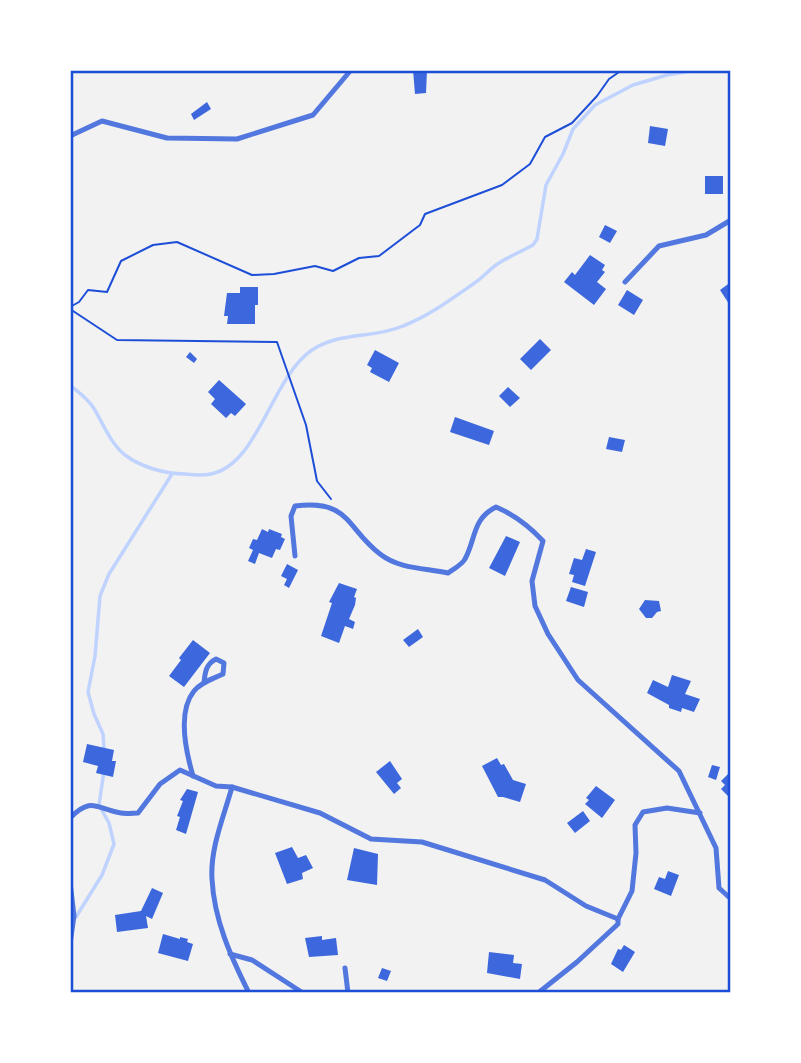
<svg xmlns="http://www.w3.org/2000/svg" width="801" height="1063" font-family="Georgia,serif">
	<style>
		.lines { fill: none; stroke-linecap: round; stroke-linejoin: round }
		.stream { stroke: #bfd3fe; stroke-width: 3.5 }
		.building { fill: #3d67dc }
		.path { stroke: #1d4ed8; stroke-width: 2 }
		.minor { stroke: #5277de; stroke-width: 5 }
		.neatline { fill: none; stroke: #1d4ed8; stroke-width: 2.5 }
	</style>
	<rect width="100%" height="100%" fill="#f2f2f2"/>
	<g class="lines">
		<g class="stream">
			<path d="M70,385C78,392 87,398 93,407C103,423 110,443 125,455C141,467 165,474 185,474C193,475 203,476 211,474C259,464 271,378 312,350C341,331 373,339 403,326C429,316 453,298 476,282C483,277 489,270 496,265C507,257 521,252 533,245L537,239L546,185L563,154L573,129L595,105L633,85L667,75L696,70"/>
			<polyline points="104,749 103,734 94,714 88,692 95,656 100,596 109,574 172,474"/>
			<polyline points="76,917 102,875 114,844 109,823 99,805 104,771"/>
		</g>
	</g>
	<g class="building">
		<polygon points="413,70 427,70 426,93 415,94"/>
		<polygon points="207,102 211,109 194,120 191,114"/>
		<polygon points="650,126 668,129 665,146 648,143"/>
		<rect x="705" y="176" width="18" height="18"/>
		<polygon points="605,225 617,231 610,243 599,237"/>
		<polygon points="590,255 605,265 602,270 605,272 597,282 606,289 594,305 564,282 572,272 575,275"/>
		<polygon points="731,282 731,307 720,290"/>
		<polygon points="240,287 258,287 258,305 255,305 255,324 227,324 228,316 224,316 227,293 240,293"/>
		<polygon points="627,290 643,300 634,315 618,305"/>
		<polygon points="540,339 551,350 531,370 520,359"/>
		<polygon points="375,350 399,363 389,382 370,372 372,368 367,365"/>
		<polygon points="190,352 197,359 194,363 186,357"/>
		<polygon points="219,380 246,404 235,416 231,413 226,418 211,404 215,399 208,392"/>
		<polygon points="508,387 520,398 510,407 499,396"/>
		<polygon points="455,417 494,431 489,445 450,432"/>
		<polygon points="609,437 625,440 622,452 606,449"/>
		<polygon points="262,529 268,532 269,529 282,534 281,537 285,539 280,550 276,549 272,558 259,553 255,564 248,561 253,550 249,548 253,539 257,540"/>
		<polygon points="506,536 520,542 505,576 489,568"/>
		<polygon points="586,549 596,552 585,586 572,582 574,575 569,574 574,558 582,560"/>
		<polygon points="287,564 298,570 289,588 284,585 287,579 281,576"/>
		<polygon points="339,583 357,589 354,597 356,598 355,605 349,619 355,622 353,629 345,626 339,643 321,636 332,603 329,602"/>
		<polygon points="571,587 588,592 584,607 566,601"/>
		<polygon points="645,600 659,601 661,611 657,612 652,618 646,618 639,609"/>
		<polygon points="418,629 423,637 409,647 403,640"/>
		<polygon points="193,640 210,653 184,687 169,676 181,660 179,658"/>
		<polygon points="672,675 691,681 685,694 700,699 694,712 682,708 681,712 669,708 669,705 647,693 653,680 668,687"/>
		<polygon points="87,744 114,750 112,761 116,761 113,777 96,773 98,766 83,762"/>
		<polygon points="497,758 501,765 504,764 513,780 526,784 520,802 503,797 498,797 482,766"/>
		<polygon points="390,761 402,779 397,783 401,788 394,794 376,772"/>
		<polygon points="712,765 720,767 716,780 708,777"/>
		<polygon points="731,771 731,799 721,789 725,785 721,781"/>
		<polygon points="596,786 615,800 602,818 585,804 589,800 586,798"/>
		<polygon points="187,789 198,792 186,834 176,830 180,817 177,816 183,801 180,800"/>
		<polygon points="583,811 590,821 575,833 567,823"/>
		<polygon points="292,847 298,858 306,855 313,868 302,873 303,879 287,884 275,853"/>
		<polygon points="354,848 378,854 377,885 347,880"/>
		<polygon points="668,871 679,875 671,896 654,889 659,877 665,879"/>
		<polygon points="152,888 163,893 152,919 146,916 148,928 117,932 115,915 141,911"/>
		<polygon points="163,934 180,939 180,937 188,939 187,942 193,944 188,961 158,953"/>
		<polygon points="322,936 322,940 336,938 338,955 309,957 305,938"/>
		<polygon points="624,945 635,952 623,972 611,964 618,949 621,950"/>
		<polygon points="489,952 514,955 513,963 522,964 520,979 487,973"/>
		<polygon points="382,968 391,971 387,981 378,978"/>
	</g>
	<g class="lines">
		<g class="path">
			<polyline points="70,307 79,302 88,290 107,292 121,261 153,245 177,242 252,275 274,274 315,266 333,271 359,258 379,256 420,225 425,214 502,185 530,164 545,137 572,123 597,96 609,79 622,70"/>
			<polyline points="70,309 117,340 277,342 306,425 317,481 331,499"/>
		</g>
		<g class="minor">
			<polyline points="70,136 102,121 167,138 237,139 313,115 351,70"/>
			<polyline points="625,282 659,246 706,235 731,220"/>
			<path d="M295,556L291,516L295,506C350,499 346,528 380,554C399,569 425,568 448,573C453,569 462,565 465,559C476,539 472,519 496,507C515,515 529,526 543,541L532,581L535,606L548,634L578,680L679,771L716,848L719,888L731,899"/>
			<path d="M193,776C186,752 177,712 194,691C201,682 213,679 223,674L224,663L216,659C206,664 205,672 204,683"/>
			<path d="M70,818C92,796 96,809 121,813C126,814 133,813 138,813L160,784L180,770L216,786L232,787"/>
			<polyline points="70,882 74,916 70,944"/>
			<polyline points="230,954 252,960 303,993"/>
			<polyline points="345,968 348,993"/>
			<path d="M249,993C231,957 214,920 212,879C210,848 224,816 232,787L320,813L371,839L422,842L545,880L586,906L618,919"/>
			<polyline points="538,993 577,962 618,924 618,919 632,891 636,853 635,825 643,812 667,808 700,813"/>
		</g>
	</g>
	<rect width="801" height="1063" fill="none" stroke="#ffffff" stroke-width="144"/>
	<rect x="72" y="72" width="657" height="919" class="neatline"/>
</svg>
